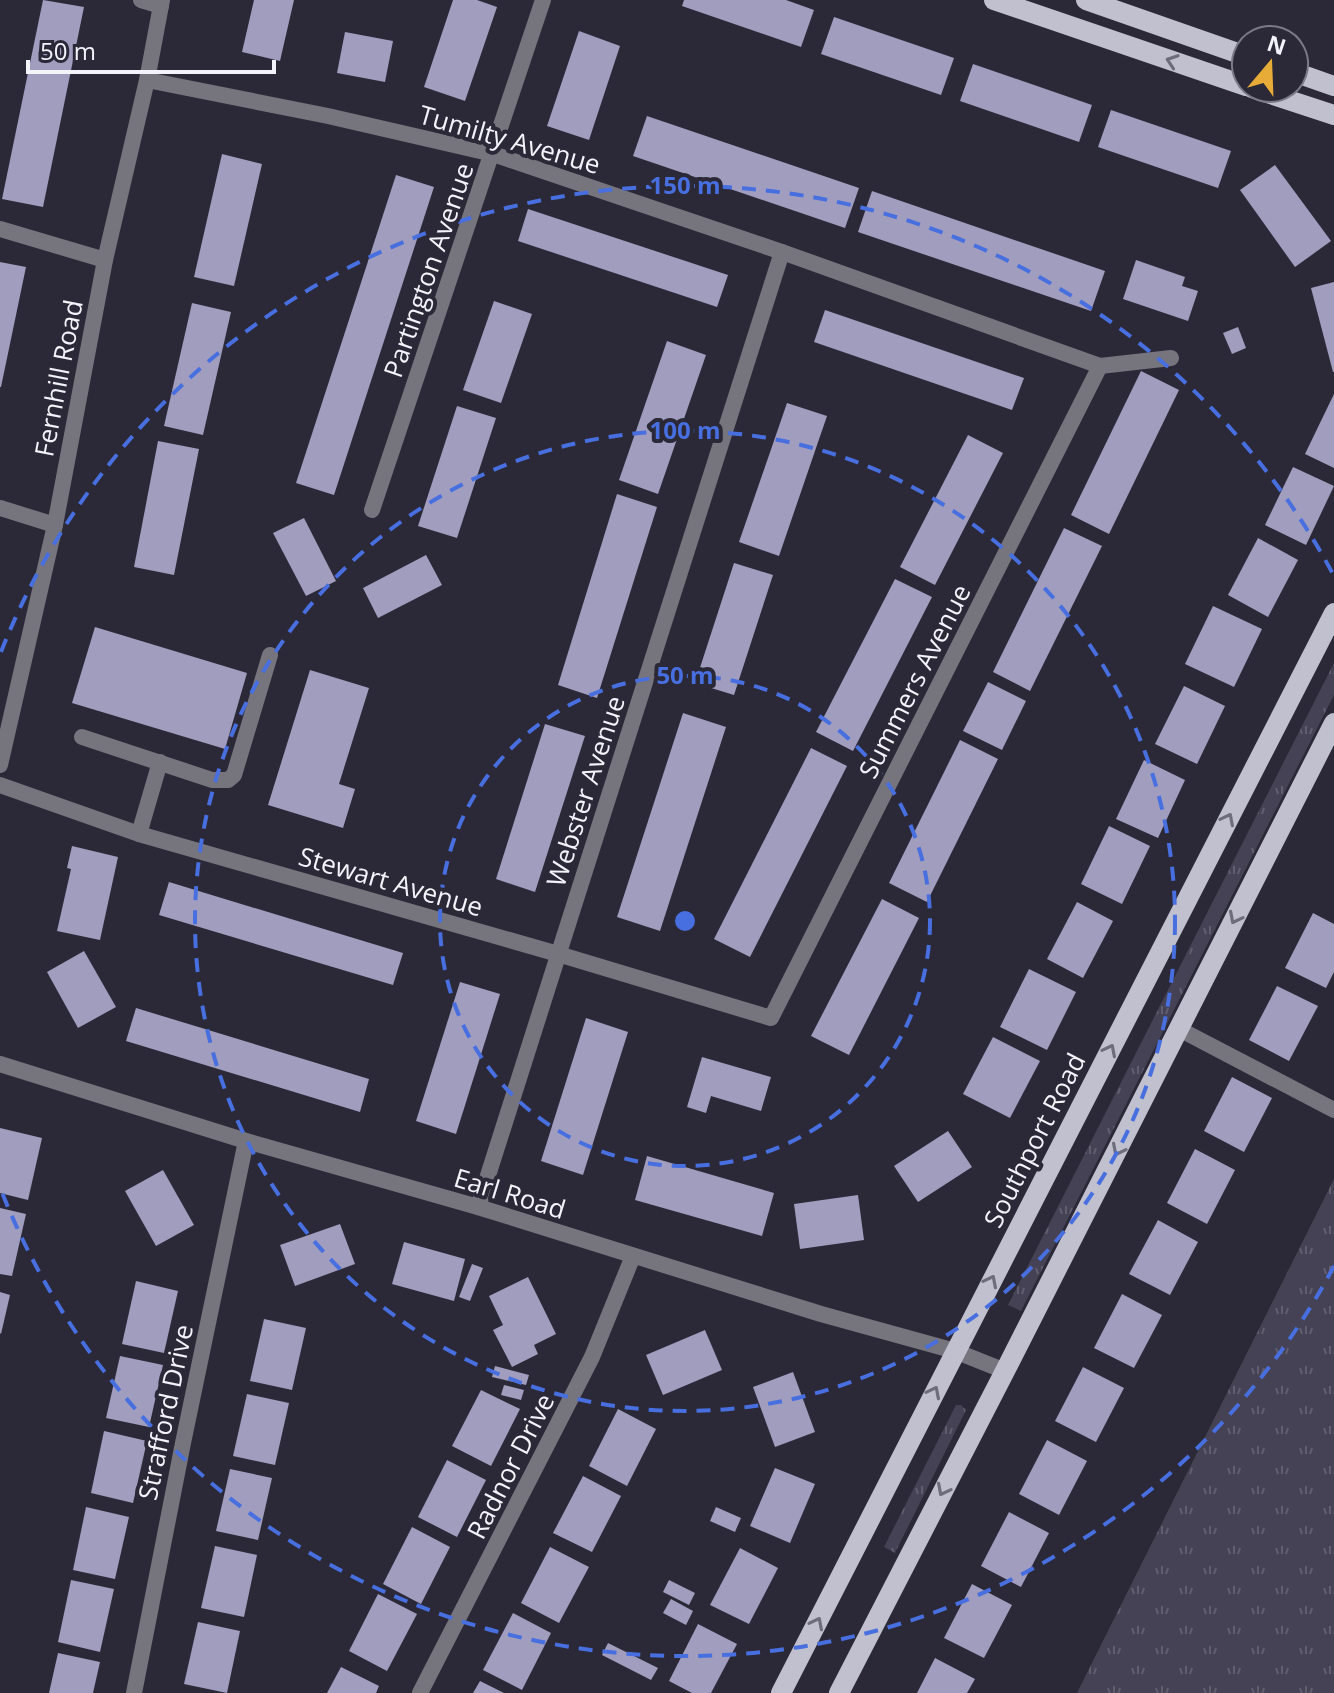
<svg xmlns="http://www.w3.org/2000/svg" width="1334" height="1693" font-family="'Open Sans',sans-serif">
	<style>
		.grass { fill: url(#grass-tufts) }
		.building { fill: #a09dbf }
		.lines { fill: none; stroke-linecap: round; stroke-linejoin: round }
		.service { stroke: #76757d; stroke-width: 16 }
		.minor { stroke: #76757d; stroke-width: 16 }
		.primary { stroke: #c1c0ce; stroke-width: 20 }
		.oneway { stroke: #6e6d7b }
		.ring { fill: none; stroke: #486fdf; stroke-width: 4; stroke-dasharray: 14 10 }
		.labels { text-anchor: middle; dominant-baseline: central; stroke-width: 8; stroke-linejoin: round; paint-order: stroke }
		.street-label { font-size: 26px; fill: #f3f3fc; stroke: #2b2937 }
		.centre { fill: #486fdf; stroke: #2b2937; stroke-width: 4 }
		.ring-label { font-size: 24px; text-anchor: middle; font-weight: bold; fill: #486fdf; stroke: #2b2937; stroke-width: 8; stroke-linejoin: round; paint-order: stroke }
	</style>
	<defs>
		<pattern id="grass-tufts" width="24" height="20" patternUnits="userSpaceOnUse" patternTransform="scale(2)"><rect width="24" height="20" fill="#454256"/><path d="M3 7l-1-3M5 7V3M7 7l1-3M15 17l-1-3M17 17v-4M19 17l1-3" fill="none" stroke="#605e6f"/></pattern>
	</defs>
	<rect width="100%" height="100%" fill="#2b2937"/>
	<g class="grass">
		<polygon points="1334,663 1334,695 1021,1311 1008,1305"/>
		<polygon points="1334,1179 1334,1693 1077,1693"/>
		<polygon points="956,1405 961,1405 966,1410 895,1553 884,1547"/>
	</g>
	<g class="building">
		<polygon points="43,0 84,7 43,207 2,199"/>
		<polygon points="254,0 294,0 280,61 242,52"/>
		<polygon points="453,0 477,0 497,7 465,101 424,87"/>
		<polygon points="684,0 786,0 814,10 801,47 682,6"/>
		<polygon points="834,17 954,58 941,95 821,54"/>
		<polygon points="579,31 620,46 589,140 547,126"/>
		<polygon points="345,32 393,41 385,82 337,73"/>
		<polygon points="973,64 1092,105 1079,142 960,101"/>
		<polygon points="1111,110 1231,151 1218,188 1098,147"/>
		<polygon points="647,116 859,188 845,228 633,156"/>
		<polygon points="222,154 262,164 234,286 194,277"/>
		<polygon points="1275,165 1331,241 1295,267 1240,190"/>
		<polygon points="396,175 434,187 334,495 296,483"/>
		<polygon points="872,191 1105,271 1091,311 858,232"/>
		<polygon points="528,209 728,275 717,307 518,241"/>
		<polygon points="1136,260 1185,277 1182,286 1198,291 1188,321 1123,299"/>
		<polygon points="0,262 26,267 1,387 0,387"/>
		<polygon points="1334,282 1334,372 1333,372 1311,288"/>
		<polygon points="494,301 532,314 501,403 463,390"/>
		<polygon points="192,303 231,312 203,435 164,426"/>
		<polygon points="825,310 1024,378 1012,410 814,342"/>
		<polygon points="1238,327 1246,348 1232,354 1223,333"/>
		<polygon points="667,341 706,355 658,494 619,480"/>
		<polygon points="1141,371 1179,390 1109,534 1071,515"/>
		<polygon points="1334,394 1334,468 1305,454"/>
		<polygon points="787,403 827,416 779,556 739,542"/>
		<polygon points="457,406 496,418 457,538 418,526"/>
		<polygon points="968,435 1003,453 935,585 900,567"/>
		<polygon points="158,441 199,449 174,575 134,567"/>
		<polygon points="1293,467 1334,486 1306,545 1265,525"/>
		<polygon points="617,494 657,507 597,698 558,685"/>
		<polygon points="304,518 336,581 306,596 273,533"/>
		<polygon points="1064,528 1102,546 1030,691 993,672"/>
		<polygon points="1258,538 1298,560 1268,617 1228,595"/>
		<polygon points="426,555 442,585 378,618 363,588"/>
		<polygon points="734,563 773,575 734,695 695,683"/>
		<polygon points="895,579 932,597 853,751 816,732"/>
		<polygon points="1213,606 1262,629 1234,687 1185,664"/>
		<polygon points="95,627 247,673 225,749 72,703"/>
		<polygon points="310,670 369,688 339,784 355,789 343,828 268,805"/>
		<polygon points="988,682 1026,701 1002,750 963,731"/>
		<polygon points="1184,686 1225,706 1197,764 1155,744"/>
		<polygon points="683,713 726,727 660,931 617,917"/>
		<polygon points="545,724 585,736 535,892 496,879"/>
		<polygon points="960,740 998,759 927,902 889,883"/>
		<polygon points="811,748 847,766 750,957 714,939"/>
		<polygon points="1144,760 1185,780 1158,838 1116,819"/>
		<polygon points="1109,826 1150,846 1122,904 1081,884"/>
		<polygon points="72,846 118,857 100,940 57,931 71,869 67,868"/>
		<polygon points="169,882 403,953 393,985 159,915"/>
		<polygon points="882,899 919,918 849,1055 811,1036"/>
		<polygon points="1077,902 1113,921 1083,978 1047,959"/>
		<polygon points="1313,913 1334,924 1334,972 1326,988 1285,968"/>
		<polygon points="84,951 116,1007 78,1028 47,972"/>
		<polygon points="1029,969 1076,992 1047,1050 1000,1027"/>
		<polygon points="460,982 500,994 456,1134 416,1121"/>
		<polygon points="1277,986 1318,1006 1289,1061 1249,1040"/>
		<polygon points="136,1008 369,1079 360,1112 126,1041"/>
		<polygon points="586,1018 628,1032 583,1175 541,1161"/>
		<polygon points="993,1037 1040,1061 1010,1118 963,1094"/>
		<polygon points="702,1057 771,1077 761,1111 711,1096 706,1113 687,1107"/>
		<polygon points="1232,1077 1272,1098 1244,1152 1204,1131"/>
		<polygon points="0,1128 42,1138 28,1200 0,1193"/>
		<polygon points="948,1131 972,1167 918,1202 894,1166"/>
		<polygon points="1195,1149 1235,1170 1207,1224 1167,1203"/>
		<polygon points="647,1156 774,1193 762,1236 635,1200"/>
		<polygon points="163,1170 194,1225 156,1246 125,1191"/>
		<polygon points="858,1195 864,1240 800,1249 794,1204"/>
		<polygon points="0,1208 26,1214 12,1276 0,1274"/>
		<polygon points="1158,1220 1198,1242 1170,1295 1129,1274"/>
		<polygon points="340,1224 355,1264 295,1286 280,1245"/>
		<polygon points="404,1242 465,1259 454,1301 392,1284"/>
		<polygon points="472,1264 483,1268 470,1301 459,1297"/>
		<polygon points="528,1277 556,1334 534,1345 538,1354 512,1367 493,1330 503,1325 489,1296"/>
		<polygon points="136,1281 178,1291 164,1353 122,1344"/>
		<polygon points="0,1292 10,1295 1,1334 0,1333"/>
		<polygon points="1122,1294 1162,1315 1134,1368 1094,1348"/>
		<polygon points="264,1319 306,1328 292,1390 250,1381"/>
		<polygon points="705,1330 722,1370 663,1395 646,1355"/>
		<polygon points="120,1356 163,1365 149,1427 106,1418"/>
		<polygon points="495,1366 529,1375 526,1385 492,1377"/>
		<polygon points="1083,1367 1124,1388 1096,1442 1055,1421"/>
		<polygon points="793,1372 815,1432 775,1447 753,1387"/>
		<polygon points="504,1385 524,1390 521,1400 501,1395"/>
		<polygon points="481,1390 520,1409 491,1466 452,1446"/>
		<polygon points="247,1394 289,1403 275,1465 233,1456"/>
		<polygon points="618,1409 656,1429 627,1486 589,1466"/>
		<polygon points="104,1431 147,1441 133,1503 91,1493"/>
		<polygon points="1047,1440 1087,1461 1059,1515 1019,1494"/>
		<polygon points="447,1460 486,1480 457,1537 418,1517"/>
		<polygon points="775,1468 815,1484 790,1543 750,1526"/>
		<polygon points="230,1469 272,1478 258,1540 216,1531"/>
		<polygon points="583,1476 621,1496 592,1552 553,1533"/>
		<polygon points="86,1507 129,1517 115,1579 73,1570"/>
		<polygon points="716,1507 741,1518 735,1532 710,1521"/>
		<polygon points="1009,1512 1049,1533 1021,1587 981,1566"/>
		<polygon points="412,1527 450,1547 421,1604 383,1584"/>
		<polygon points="215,1546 257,1555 244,1617 201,1608"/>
		<polygon points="550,1547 589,1567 559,1623 521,1603"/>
		<polygon points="740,1548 778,1568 749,1624 710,1605"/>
		<polygon points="71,1580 114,1589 100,1652 58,1642"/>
		<polygon points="669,1580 695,1593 689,1605 663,1592"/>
		<polygon points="972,1584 1012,1605 984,1658 944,1638"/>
		<polygon points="378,1594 417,1614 387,1671 349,1651"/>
		<polygon points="671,1599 693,1611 686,1625 663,1613"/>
		<polygon points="513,1613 551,1633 522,1690 483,1670"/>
		<polygon points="198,1622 240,1631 227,1693 184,1684"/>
		<polygon points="698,1624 737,1644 711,1693 692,1693 669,1681"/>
		<polygon points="608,1643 658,1668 651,1680 602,1655"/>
		<polygon points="58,1653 100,1662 93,1693 49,1693"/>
		<polygon points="935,1658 975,1679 967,1693 917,1693"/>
		<polygon points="341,1667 379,1686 376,1693 327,1693"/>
		<polygon points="480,1681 504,1693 473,1693"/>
	</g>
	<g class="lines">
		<g class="service">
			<polyline points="82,737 212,780 228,780 234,775 270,655"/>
			<polyline points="139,834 160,762"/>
			<polyline points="1179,1029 1334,1110"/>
		</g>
		<g class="minor">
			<polyline points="141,0 161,6"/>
			<polyline points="147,80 328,116 493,154 782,252 1100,366 1171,358"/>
			<polyline points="0,229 105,260"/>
			<polyline points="0,508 55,525"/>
			<polyline points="372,510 543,0"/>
			<polyline points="0,765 55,525 105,260 147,80 162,0"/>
			<polyline points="0,785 139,834 558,954 771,1018 1100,366"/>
			<polyline points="0,1064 246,1141 478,1207 821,1314 955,1351 1005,1371"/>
			<polyline points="478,1207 782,252"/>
			<polyline points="134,1693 183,1443 246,1141"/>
			<polyline points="420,1693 592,1357 633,1256"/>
		</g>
		<g class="primary">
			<polyline points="994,0 1246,86"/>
			<polyline points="1086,0 1246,56"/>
			<polyline points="1294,72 1334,86"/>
			<polyline points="1252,88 1334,115"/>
			<polyline points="781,1693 1334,613"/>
			<polyline points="839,1693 1005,1371 1334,723"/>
		</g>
	</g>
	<defs><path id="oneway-chevron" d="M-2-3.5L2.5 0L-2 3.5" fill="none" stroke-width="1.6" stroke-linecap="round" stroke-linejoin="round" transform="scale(2)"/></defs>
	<g class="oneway">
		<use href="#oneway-chevron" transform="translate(1172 61) rotate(-161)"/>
		<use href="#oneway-chevron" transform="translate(1228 819) rotate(-63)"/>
		<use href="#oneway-chevron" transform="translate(1235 918) rotate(117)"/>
		<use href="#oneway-chevron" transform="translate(1110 1050) rotate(-63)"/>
		<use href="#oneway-chevron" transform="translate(1118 1150) rotate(117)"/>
		<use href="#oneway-chevron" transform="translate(991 1281) rotate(-63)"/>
		<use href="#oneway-chevron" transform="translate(934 1392) rotate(-63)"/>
		<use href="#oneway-chevron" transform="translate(943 1490) rotate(117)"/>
		<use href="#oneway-chevron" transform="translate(817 1623) rotate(-63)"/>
	</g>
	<g class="ring">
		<circle cx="685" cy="921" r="245"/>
		<circle cx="685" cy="921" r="490"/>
		<path d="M1334 1266A735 735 0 0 1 1 1190M1 652A735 735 0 0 1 1334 576"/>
	</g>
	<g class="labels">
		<g class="street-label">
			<text transform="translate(510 139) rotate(16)">Tumilty Avenue</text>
			<text transform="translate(428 270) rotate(-71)">Partington Avenue</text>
			<text transform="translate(58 378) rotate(-79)">Fernhill Road</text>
			<text transform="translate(914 681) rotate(-63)">Summers Avenue</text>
			<text transform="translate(585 791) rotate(-72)">Webster Avenue</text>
			<text transform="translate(391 881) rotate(16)">Stewart Avenue</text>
			<text transform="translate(1034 1140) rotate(-63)">Southport Road</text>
			<text transform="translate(510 1193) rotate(17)">Earl Road</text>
			<text transform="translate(165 1412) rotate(-78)">Strafford Drive</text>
			<text transform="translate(510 1466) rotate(-63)">Radnor Drive</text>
		</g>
	</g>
	<circle cx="685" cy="921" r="12" class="centre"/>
	<g class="ring-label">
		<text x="685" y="194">150 m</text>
		<text x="685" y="439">100 m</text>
		<text x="685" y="684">50 m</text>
	</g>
	<g transform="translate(1270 64) rotate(19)"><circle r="38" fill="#2b2937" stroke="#7b7a86" stroke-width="2"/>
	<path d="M0-6L14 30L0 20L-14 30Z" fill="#e7ac37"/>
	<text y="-12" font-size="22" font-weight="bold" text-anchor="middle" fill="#f3f3fc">N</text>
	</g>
	<path d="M28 60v12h246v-12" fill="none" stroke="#f3f3fc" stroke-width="4"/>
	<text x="40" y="60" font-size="24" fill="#f3f3fc" stroke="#2b2937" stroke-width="6" paint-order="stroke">50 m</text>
</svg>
